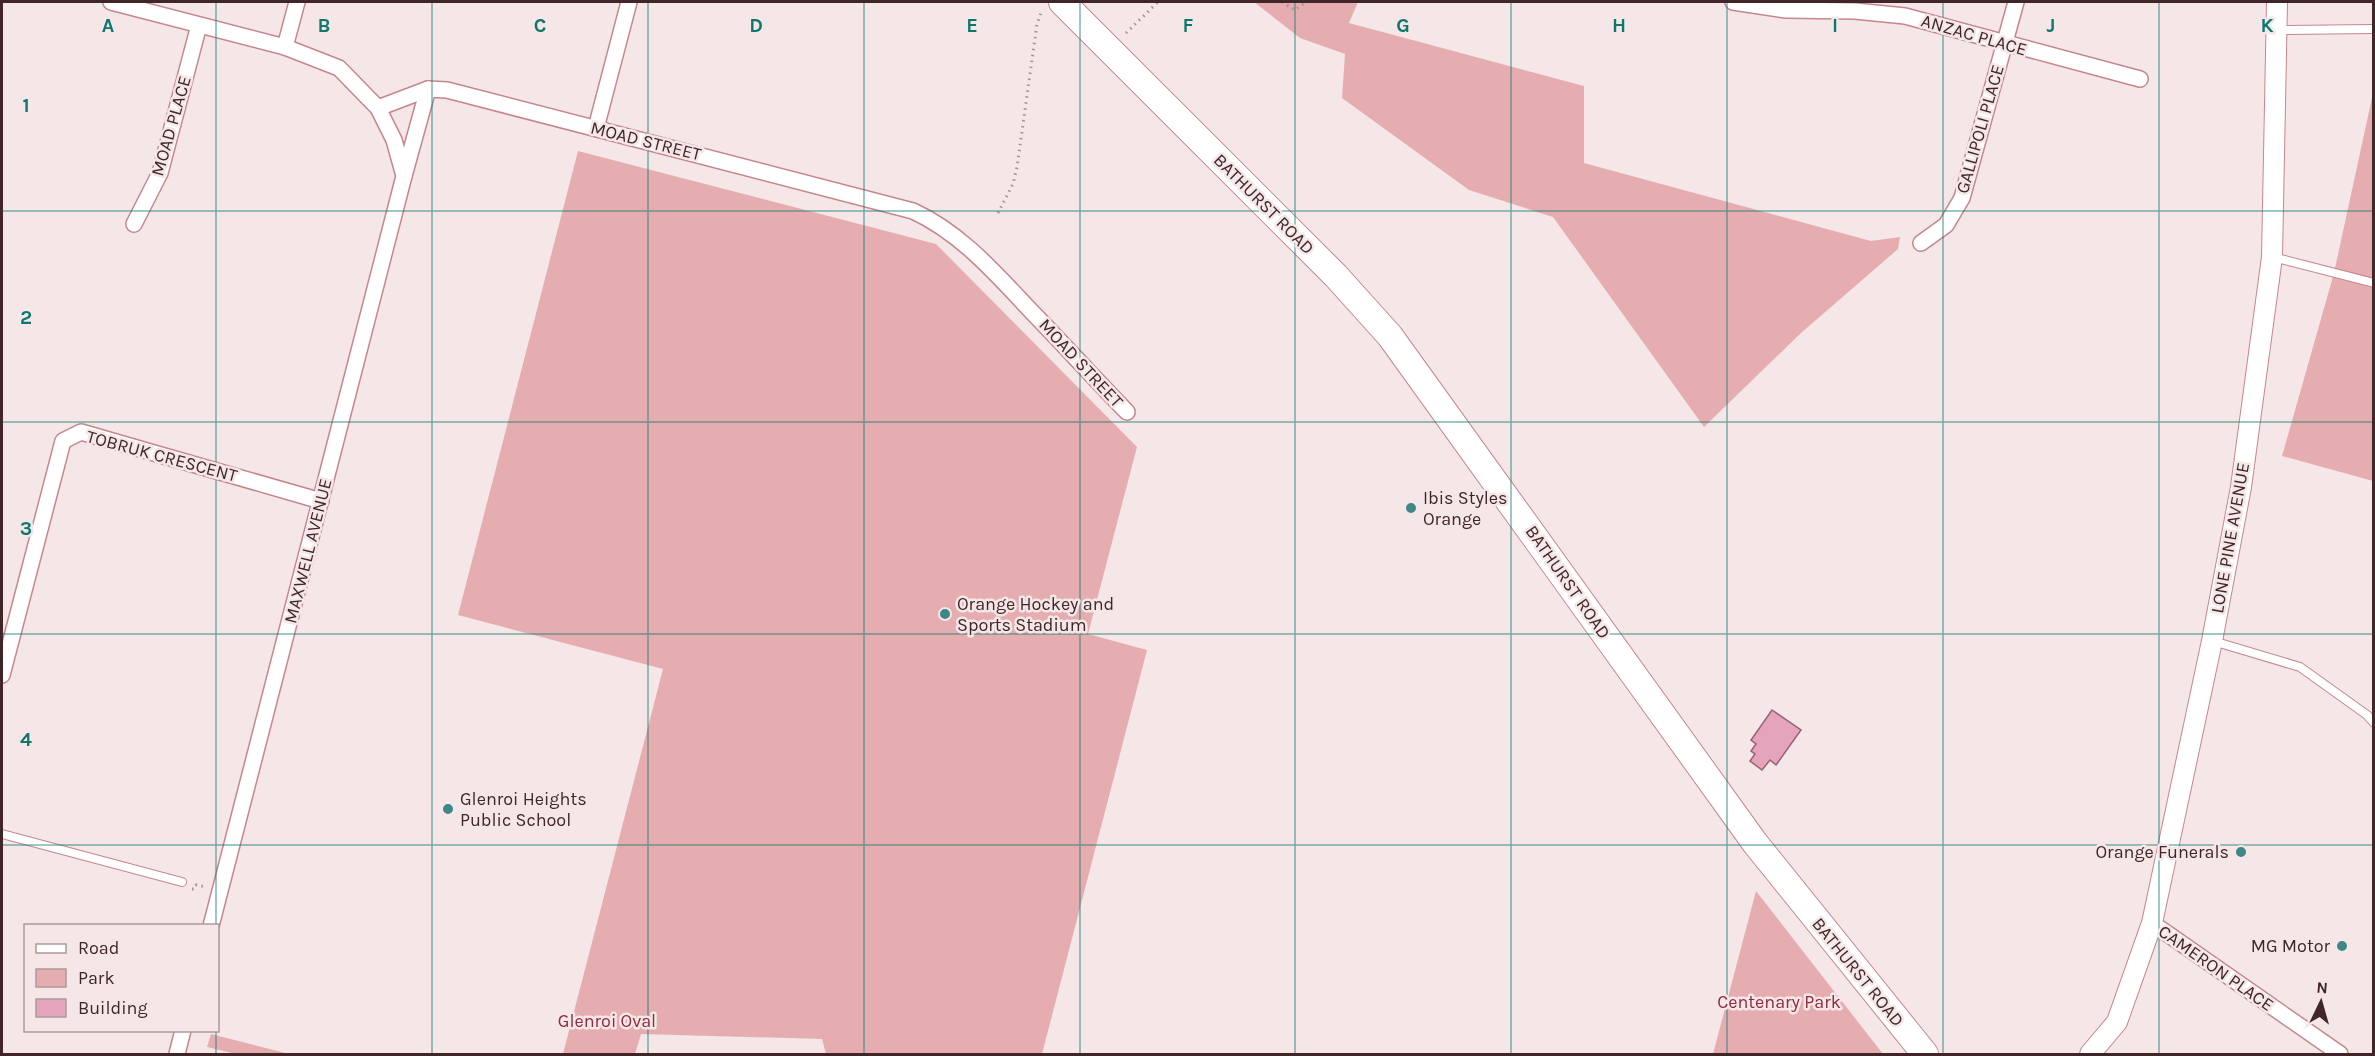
<svg xmlns="http://www.w3.org/2000/svg" width="2375" height="1056" font-family="Karla,sans-serif">
	<style>
		.green { fill: #e6adb1 }
		.building { fill: #e3a4bc; stroke: #985f76; stroke-width: 1.5 }
		.lines { fill: none; stroke-linecap: round; stroke-linejoin: round }
		.service-casing { stroke: #c7868b; stroke-width: 10 }
		.minor-casing { stroke: #c7868b; stroke-width: 18 }
		.tertiary-casing { stroke: #c7868b; stroke-width: 22 }
		.trunk-casing { stroke: #c7868b; stroke-width: 28 }
		.path { stroke: #a79394; stroke-width: 3; stroke-dasharray: 1.5 4.5; stroke-linecap: butt }
		.service { stroke: #fff; stroke-width: 8 }
		.minor { stroke: #fff; stroke-width: 15 }
		.tertiary { stroke: #fff; stroke-width: 20 }
		.trunk { stroke: #fff; stroke-width: 26 }
		.grid { fill: none; stroke: #0f766e; stroke-width: 1.5; stroke-opacity: 0.55 }
		.poi-dot { fill: #3f8786; stroke: #f5e7e7; stroke-width: 2 }
		.labels { text-anchor: middle; dominant-baseline: central; stroke-width: 5; stroke-linejoin: round; paint-order: stroke }
		.street-label { font-size: 18px; fill: #402628; stroke: #f5e7e7 }
		.poi-label { font-size: 18px; fill: #402628; stroke: #f5e7e7; text-anchor: start }
		.park-label { font-size: 18px; fill: #8f293c; stroke: #f5e7e7 }
		.grid-label { font-size: 20px; text-anchor: middle; font-weight: bold; fill: #0f766e; stroke: #f5e7e7; stroke-width: 5; stroke-linejoin: round; paint-order: stroke }
	</style>
	<rect width="100%" height="100%" fill="#f5e7e7"/>
	<g class="green">
		<polygon points="1254,2 1358,2 1349,23 1584,86 1584,163 1871,241 1900,237 1898,249 1801,333 1704,427 1553,217 1469,190 1342,98 1345,54 1300,38"/>
		<polygon points="2373,93 2373,481 2282,456 2334,273"/>
		<polygon points="578,151 936,244 1137,447 1088,634 1147,650 1042,1054 826,1054 822,1039 641,1034 635,1054 563,1054 663,669 458,615"/>
		<polygon points="1756,891 1883,1054 1713,1054"/>
		<polygon points="211,1034 289,1054 236,1054 207,1047"/>
	</g>
	<polygon class="building" points="1772,710 1801,730 1776,765 1770,760 1762,770 1750,761 1755,754 1751,751 1756,744 1751,740"/>
	<g class="lines">
		<defs>
			<g id="service">
				<polyline points="2278,30 2374,29"/>
				<polyline points="2273,257 2374,283"/>
				<polyline points="2213,641 2300,667 2367,715 2374,723"/>
				<polyline points="2,834 182,882"/>
			</g>
			<g id="minor">
				<path d="M111,2L285,47L339,68L378,108L428,89L447,90L913,211C961,233 996,274 1032,312C1064,345 1095,379 1127,412"/>
				<polyline points="1733,2 1786,10 1855,11 1905,16 2140,79"/>
				<polyline points="285,47 297,2"/>
				<polyline points="596,128 629,2"/>
				<polyline points="404,176 428,89"/>
				<polyline points="134,224 160,173 199,25"/>
				<polyline points="1921,243 1946,225 1962,198 2016,2"/>
				<polyline points="2,675 63,441 81,432 321,501"/>
				<polyline points="2152,923 2340,1054"/>
				<polyline points="211,926 404,176 394,140 378,108"/>
				<polyline points="177,1054 183,1030"/>
			</g>
			<polyline id="tertiary" points="2090,1054 2117,1022 2152,923 2212,641 2241,487 2272,257 2277,2"/>
			<polyline id="trunk" points="1062,2 1336,276 1390,336 1755,843 1925,1054"/>
		</defs>
		<use href="#service" class="service-casing"/>
		<use href="#minor" class="minor-casing"/>
		<use href="#tertiary" class="tertiary-casing"/>
		<use href="#trunk" class="trunk-casing"/>
		<g class="path">
			<polyline points="1282,2 1295,10 1306,2"/>
			<polyline points="1126,33 1158,2"/>
			<polyline points="998,213 1013,184 1017,167 1037,24 1042,10"/>
			<polyline points="192,889 194,889 196,885 206,887"/>
		</g>
		<use href="#service" class="service"/>
		<use href="#minor" class="minor"/>
		<use href="#tertiary" class="tertiary"/>
		<use href="#trunk" class="trunk"/>
	</g>
	<path class="grid" d="M216,2V926M432,2V1054M648,2V1054M864,2V1054M1080,2V1054M1295,2V1054M1511,2V1054M1727,2V1054M1943,2V1054M2159,2V1054M2,211H2374M2,422H2374M2,634H2374M2,845H2374M216,1030V1054"/>
	<g class="poi-dot">
		<circle cx="1411" cy="508" r="6"/>
		<circle cx="945" cy="614" r="6"/>
		<circle cx="448" cy="809" r="6"/>
		<circle cx="2241" cy="852" r="6"/>
		<circle cx="2342" cy="946" r="6"/>
	</g>
	<g class="labels">
		<g class="street-label">
			<text transform="translate(1974 35) rotate(16)">ANZAC PLACE</text>
			<text transform="translate(171 126) rotate(-74)">MOAD PLACE</text>
			<text transform="translate(1980 129) rotate(-74)">GALLIPOLI PLACE</text>
			<text transform="translate(646 141) rotate(14)">MOAD STREET</text>
			<text transform="translate(1264 204) rotate(45)">BATHURST ROAD</text>
			<text transform="translate(1081 363) rotate(47)">MOAD STREET</text>
			<text transform="translate(162 456) rotate(15)">TOBRUK CRESCENT</text>
			<text transform="translate(2230 538) rotate(-80)">LONE PINE AVENUE</text>
			<text transform="translate(308 551) rotate(-76)">MAXWELL AVENUE</text>
			<text transform="translate(1568 582) rotate(55)">BATHURST ROAD</text>
			<text transform="translate(2216 968) rotate(35)">CAMERON PLACE</text>
			<text transform="translate(1858 972) rotate(51)">BATHURST ROAD</text>
		</g>
		<g class="poi-label">
			<text x="1423" y="498">Ibis Styles<tspan x="1423" dy="21">Orange</tspan></text>
			<text x="957" y="604">Orange Hockey and<tspan x="957" dy="21">Sports Stadium</tspan></text>
			<text x="460" y="799">Glenroi Heights<tspan x="460" dy="21">Public School</tspan></text>
			<text x="2229" y="852" text-anchor="end">Orange Funerals</text>
			<text x="2330" y="946" text-anchor="end">MG Motor</text>
		</g>
		<g class="park-label">
			<text x="1779" y="1002">Centenary Park</text>
			<text x="607" y="1021">Glenroi Oval</text>
		</g>
	</g>
	<g class="grid-label">
		<text x="108" y="32">A</text>
		<text x="324" y="32">B</text>
		<text x="540" y="32">C</text>
		<text x="756" y="32">D</text>
		<text x="972" y="32">E</text>
		<text x="1188" y="32">F</text>
		<text x="1403" y="32">G</text>
		<text x="1619" y="32">H</text>
		<text x="1835" y="32">I</text>
		<text x="2051" y="32">J</text>
		<text x="2267" y="32">K</text>
		<text x="26" y="112">1</text>
		<text x="26" y="324">2</text>
		<text x="26" y="535">3</text>
		<text x="26" y="746">4</text>
	</g>
	<rect width="2375" height="1056" fill="none" stroke="#402628" stroke-width="6"/>
	<rect x="24" y="924" width="195" height="108" fill="#f5e7e7" stroke="#ad9a9b" stroke-width="1.5"/>
	<rect x="36" y="944" width="30" height="9" fill="#ffffff" stroke="#ad9a9b" stroke-width="1.5"/>
	<text x="78" y="954" font-size="18" fill="#402628">Road</text>
	<rect x="36" y="969" width="30" height="18" fill="#e6adb1" stroke="#ad9a9b" stroke-width="1.5"/>
	<text x="78" y="984" font-size="18" fill="#402628">Park</text>
	<rect x="36" y="999" width="30" height="18" fill="#e3a4bc" stroke="#ad9a9b" stroke-width="1.5"/>
	<text x="78" y="1014" font-size="18" fill="#402628">Building</text>
	<g transform="translate(2321 1002) rotate(5)" stroke="#f5e7e7" stroke-width="4.5" paint-order="stroke">
	<path d="M0-4.5L10 22L0 15L-10 22Z" fill="#402628"/>
	<text y="-9" font-size="16" font-weight="bold" text-anchor="middle" fill="#402628">N</text>
	</g>
</svg>
